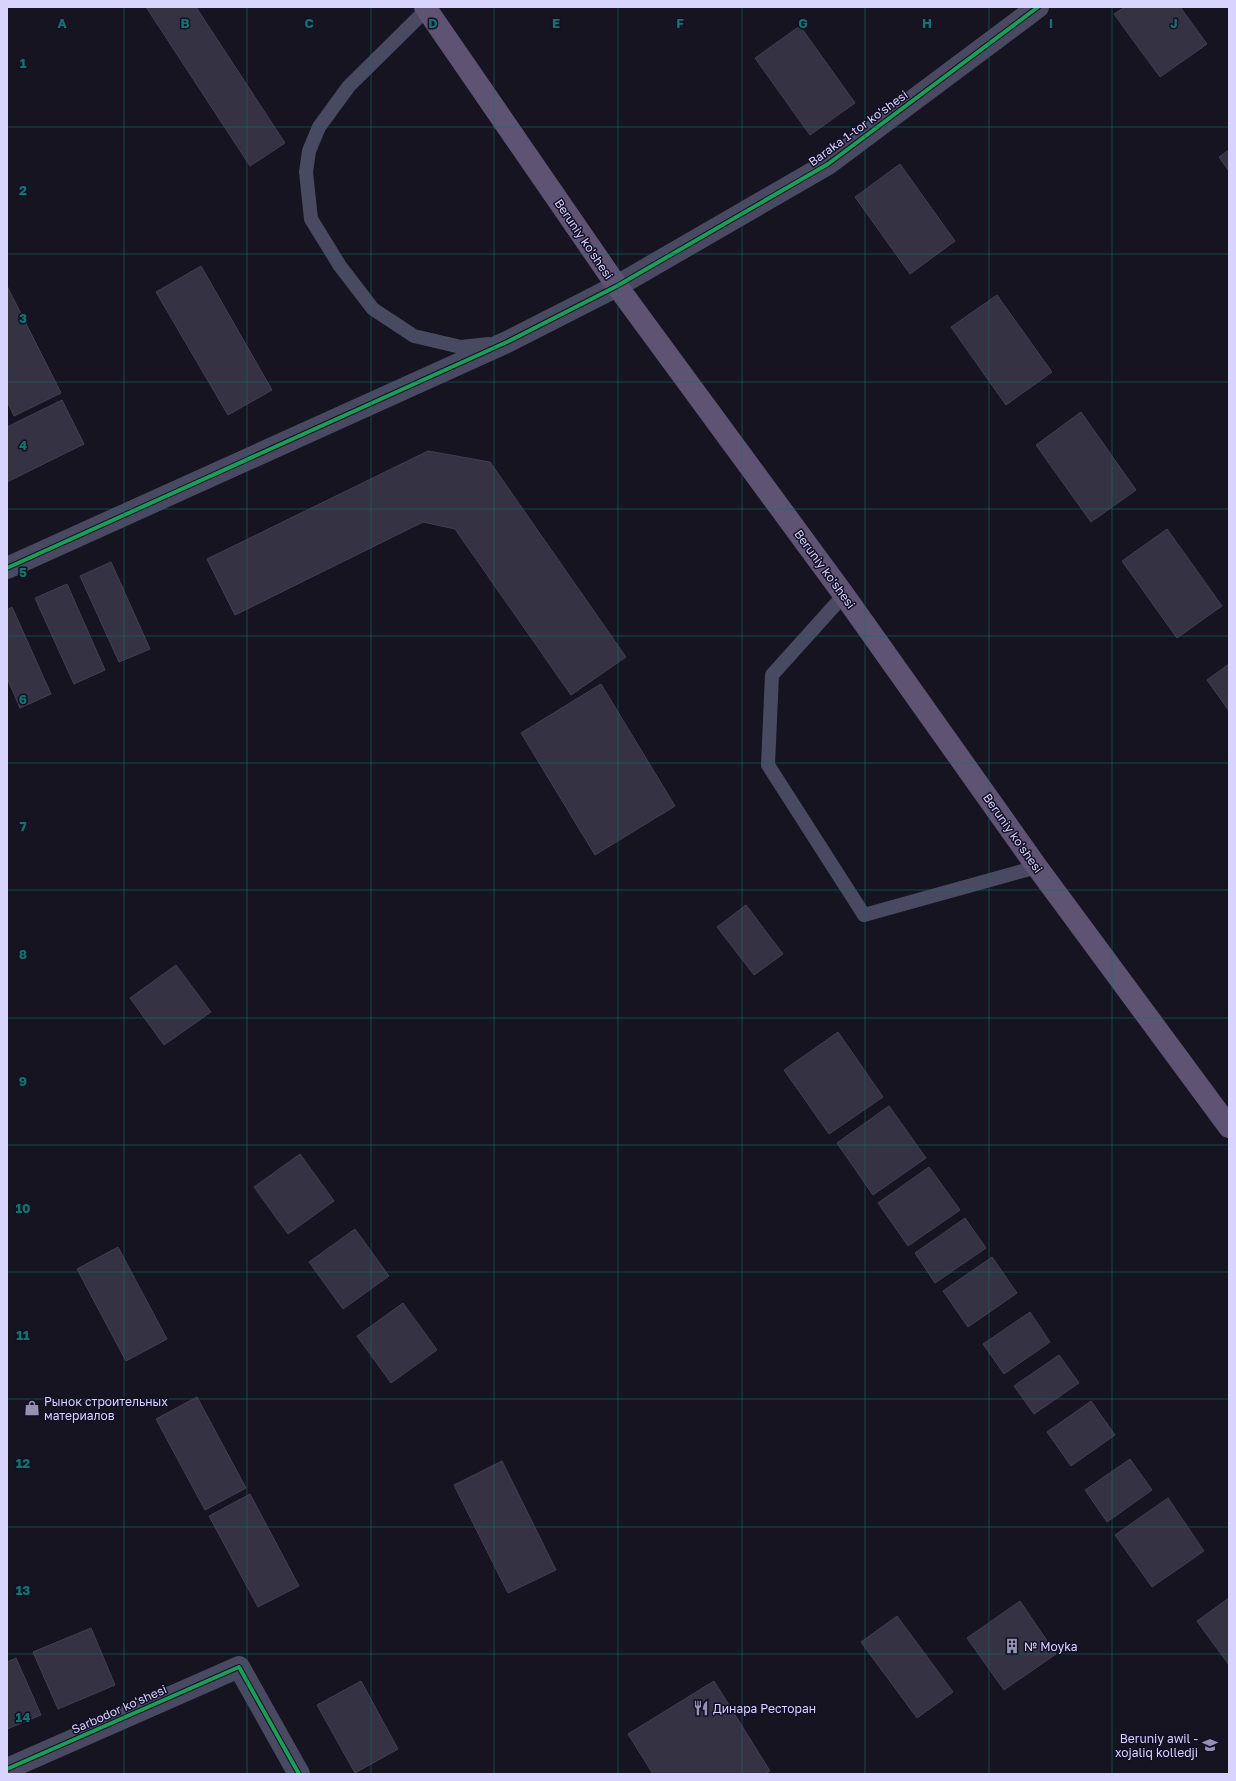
<svg xmlns="http://www.w3.org/2000/svg" width="1236" height="1781" font-family="'Golos Text',sans-serif">
	<style>
		.building { fill: #343243; stroke: #433f54 }
		.lines { fill: none; stroke-linecap: round; stroke-linejoin: round }
		.service { stroke: #4a4962; stroke-width: 14 }
		.minor { stroke: #4a4962; stroke-width: 22 }
		.primary { stroke: #5e5373; stroke-width: 22 }
		.cycleway-casing { stroke: #130f26; stroke-width: 6 }
		.cycleway { stroke: #1a9f57; stroke-width: 4 }
		.grid { fill: none; stroke: #0f766e; stroke-width: 1; stroke-opacity: 0.55 }
		.labels { text-anchor: middle; dominant-baseline: central; stroke-width: 3; stroke-linejoin: round; paint-order: stroke }
		.street-label { font-size: 12px; fill: #d9d4ff; stroke: #130f26 }
		.poi-label { font-size: 12px; fill: #d9d4ff; stroke: #130f26; text-anchor: start }
		.grid-label { font-size: 13px; text-anchor: middle; font-weight: bold; fill: #0f766e; stroke: #130f26; stroke-width: 3; stroke-linejoin: round; paint-order: stroke }
	</style>
	<rect width="100%" height="100%" fill="#161421"/>
	<g class="building">
		<polygon points="146,7 196,7 285,143 250,166"/>
		<polygon points="1125,7 1180,7 1207,44 1160,77 1114,14"/>
		<polygon points="800,26 855,103 810,135 755,58"/>
		<polygon points="1229,150 1229,171 1219,157"/>
		<polygon points="900,164 955,241 910,274 855,197"/>
		<polygon points="201,266 272,390 228,415 156,292"/>
		<polygon points="7,286 61,393 14,416 7,401"/>
		<polygon points="997,295 1052,372 1006,405 951,327"/>
		<polygon points="62,400 84,444 7,482 7,427"/>
		<polygon points="1081,412 1136,490 1091,522 1036,445"/>
		<polygon points="428,451 490,462 626,657 571,695 455,529 423,522 235,615 207,559"/>
		<polygon points="1167,529 1222,606 1177,638 1122,561"/>
		<polygon points="111,562 150,649 119,662 80,576"/>
		<polygon points="67,584 105,670 74,684 35,598"/>
		<polygon points="12,607 51,694 20,708 7,678 7,610"/>
		<polygon points="1229,664 1229,711 1207,680"/>
		<polygon points="601,684 675,806 595,855 521,733"/>
		<polygon points="746,905 783,954 754,975 717,927"/>
		<polygon points="176,965 211,1012 164,1045 130,998"/>
		<polygon points="838,1032 883,1097 829,1134 784,1070"/>
		<polygon points="889,1106 926,1158 873,1195 837,1143"/>
		<polygon points="300,1154 334,1201 288,1234 254,1187"/>
		<polygon points="929,1167 960,1210 908,1246 878,1203"/>
		<polygon points="965,1218 986,1248 935,1283 915,1253"/>
		<polygon points="355,1229 389,1276 343,1309 309,1262"/>
		<polygon points="118,1247 167,1339 126,1361 77,1269"/>
		<polygon points="992,1257 1017,1293 968,1327 943,1291"/>
		<polygon points="403,1303 437,1350 391,1383 357,1336"/>
		<polygon points="1030,1312 1050,1342 1004,1374 983,1344"/>
		<polygon points="1059,1355 1079,1383 1034,1414 1014,1386"/>
		<polygon points="197,1397 246,1488 205,1510 156,1419"/>
		<polygon points="1091,1401 1115,1435 1071,1466 1047,1432"/>
		<polygon points="1130,1459 1152,1490 1107,1522 1085,1490"/>
		<polygon points="502,1461 556,1570 508,1593 454,1485"/>
		<polygon points="250,1494 299,1586 258,1607 209,1516"/>
		<polygon points="1168,1498 1204,1551 1152,1587 1115,1535"/>
		<polygon points="1229,1598 1229,1665 1197,1621"/>
		<polygon points="1020,1601 1056,1654 1004,1690 967,1638"/>
		<polygon points="897,1616 953,1692 917,1718 861,1642"/>
		<polygon points="91,1628 115,1685 58,1709 33,1652"/>
		<polygon points="16,1658 41,1715 7,1729 7,1662"/>
		<polygon points="361,1681 398,1749 355,1773 317,1705"/>
		<polygon points="714,1681 770,1771 765,1774 653,1774 628,1734"/>
	</g>
	<g class="lines">
		<g class="service">
			<polyline points="427,9 349,86 319,127 309,151 306,172 311,219 340,266 373,309 414,336 461,347 489,344"/>
			<polyline points="844,595 772,675 768,765 864,915 1037,867"/>
		</g>
		<g class="minor">
			<polyline points="7,568 507,342 617,286 828,164 1038,7"/>
			<polyline points="7,1769 239,1667 299,1774"/>
		</g>
		<polyline class="primary" points="425,7 617,286 844,595 1037,867 1229,1127"/>
		<defs>
			<g id="cycleway">
				<polyline points="7,568 507,342 617,286 828,164 1038,7"/>
				<polyline points="7,1769 239,1667 299,1774"/>
			</g>
		</defs>
		<use href="#cycleway" class="cycleway-casing"/>
		<use href="#cycleway" class="cycleway"/>
	</g>
	<path class="grid" d="M124,7V1774M247,7V1774M371,7V1774M494,7V1774M618,7V1774M742,7V1774M865,7V1774M989,7V1774M1112,7V1774M7,127H1229M7,254H1229M7,382H1229M7,509H1229M7,636H1229M7,763H1229M7,890H1229M7,1018H1229M7,1145H1229M7,1272H1229M7,1399H1229M7,1527H1229M7,1654H1229"/>
	<defs>
		<symbol id="shop-bare" viewBox="-9 -9 18 18"><path d="M-5-2.5h2.3a2.7 3.5 0 0 1 5.4 0H5L5.5 6h-11ZM-1.5-2.5h3a1.5 2.3 0 0 0-3 0Z" fill="#9591b1" stroke="#130f26" stroke-width="2.5" paint-order="stroke"/></symbol>
		<symbol id="building-bare" viewBox="-9 -9 18 18"><path d="M-4-6H4V6H1V3H-1V6H-4ZM-2.5-4.3h1.7v1.8h-1.7ZM.8-4.3h1.7v1.8H.8ZM-2.5-1h1.7V.8h-1.7ZM.8-1h1.7V.8H.8Z" fill="#9591b1" stroke="#130f26" stroke-width="2.5" paint-order="stroke"/></symbol>
		<symbol id="restaurant-bare" viewBox="-9 -9 18 18"><path d="M-5-6h1v4h1v-4h1v4h1v-4h1v5L-1.5 .5V6h-2V.5L-5-1ZM5-6V6H3V1.5H1.5Q1.5-4 5-6Z" fill="#9591b1" stroke="#130f26" stroke-width="2.5" paint-order="stroke"/></symbol>
		<symbol id="university-bare" viewBox="-9 -9 18 18"><path d="M0-5L7-2L0 1L-7-2ZM-4 1L0 2.5L4 1V4Q0 6-4 4Z" fill="#9591b1" stroke="#130f26" stroke-width="2.5" paint-order="stroke"/></symbol>
	</defs>
	<g fill-rule="evenodd">
		<use href="#shop-bare" x="21" y="1397" width="22" height="22"/>
		<use href="#building-bare" x="1001" y="1635" width="22" height="22"/>
		<use href="#restaurant-bare" x="690" y="1697" width="22" height="22"/>
		<use href="#university-bare" x="1199" y="1734" width="22" height="22"/>
	</g>
	<g class="labels">
		<g class="street-label">
			<text transform="translate(858 128) rotate(-36)">Baraka 1-tor ko'shesi</text>
			<text transform="translate(584 239) rotate(56)">Beruniy ko'shesi</text>
			<text transform="translate(825 569) rotate(54)">Beruniy ko'shesi</text>
			<text transform="translate(1013 833) rotate(55)">Beruniy ko'shesi</text>
			<text transform="translate(119 1709) rotate(-24)">Sarbodor ko'shesi</text>
		</g>
		<g class="poi-label">
			<text x="44" y="1401">Рынок строительных<tspan x="44" dy="14">материалов</tspan></text>
			<text x="1024" y="1646">№ Moyka</text>
			<text x="713" y="1708">Динара Ресторан</text>
			<text x="1198" y="1738" text-anchor="end">Beruniy awil -<tspan x="1198" dy="14">xojaliq kolledji</tspan></text>
		</g>
	</g>
	<g class="grid-label">
		<text x="62" y="28">A</text>
		<text x="185" y="28">B</text>
		<text x="309" y="28">C</text>
		<text x="433" y="28">D</text>
		<text x="556" y="28">E</text>
		<text x="680" y="28">F</text>
		<text x="803" y="28">G</text>
		<text x="927" y="28">H</text>
		<text x="1051" y="28">I</text>
		<text x="1174" y="28">J</text>
		<text x="23" y="68">1</text>
		<text x="23" y="195">2</text>
		<text x="23" y="323">3</text>
		<text x="23" y="450">4</text>
		<text x="23" y="577">5</text>
		<text x="23" y="704">6</text>
		<text x="23" y="831">7</text>
		<text x="23" y="959">8</text>
		<text x="23" y="1086">9</text>
		<text x="23" y="1213">10</text>
		<text x="23" y="1340">11</text>
		<text x="23" y="1468">12</text>
		<text x="23" y="1595">13</text>
		<text x="23" y="1722">14</text>
	</g>
	<rect width="1236" height="1781" fill="none" stroke="#d9d4ff" stroke-width="16"/>
</svg>
